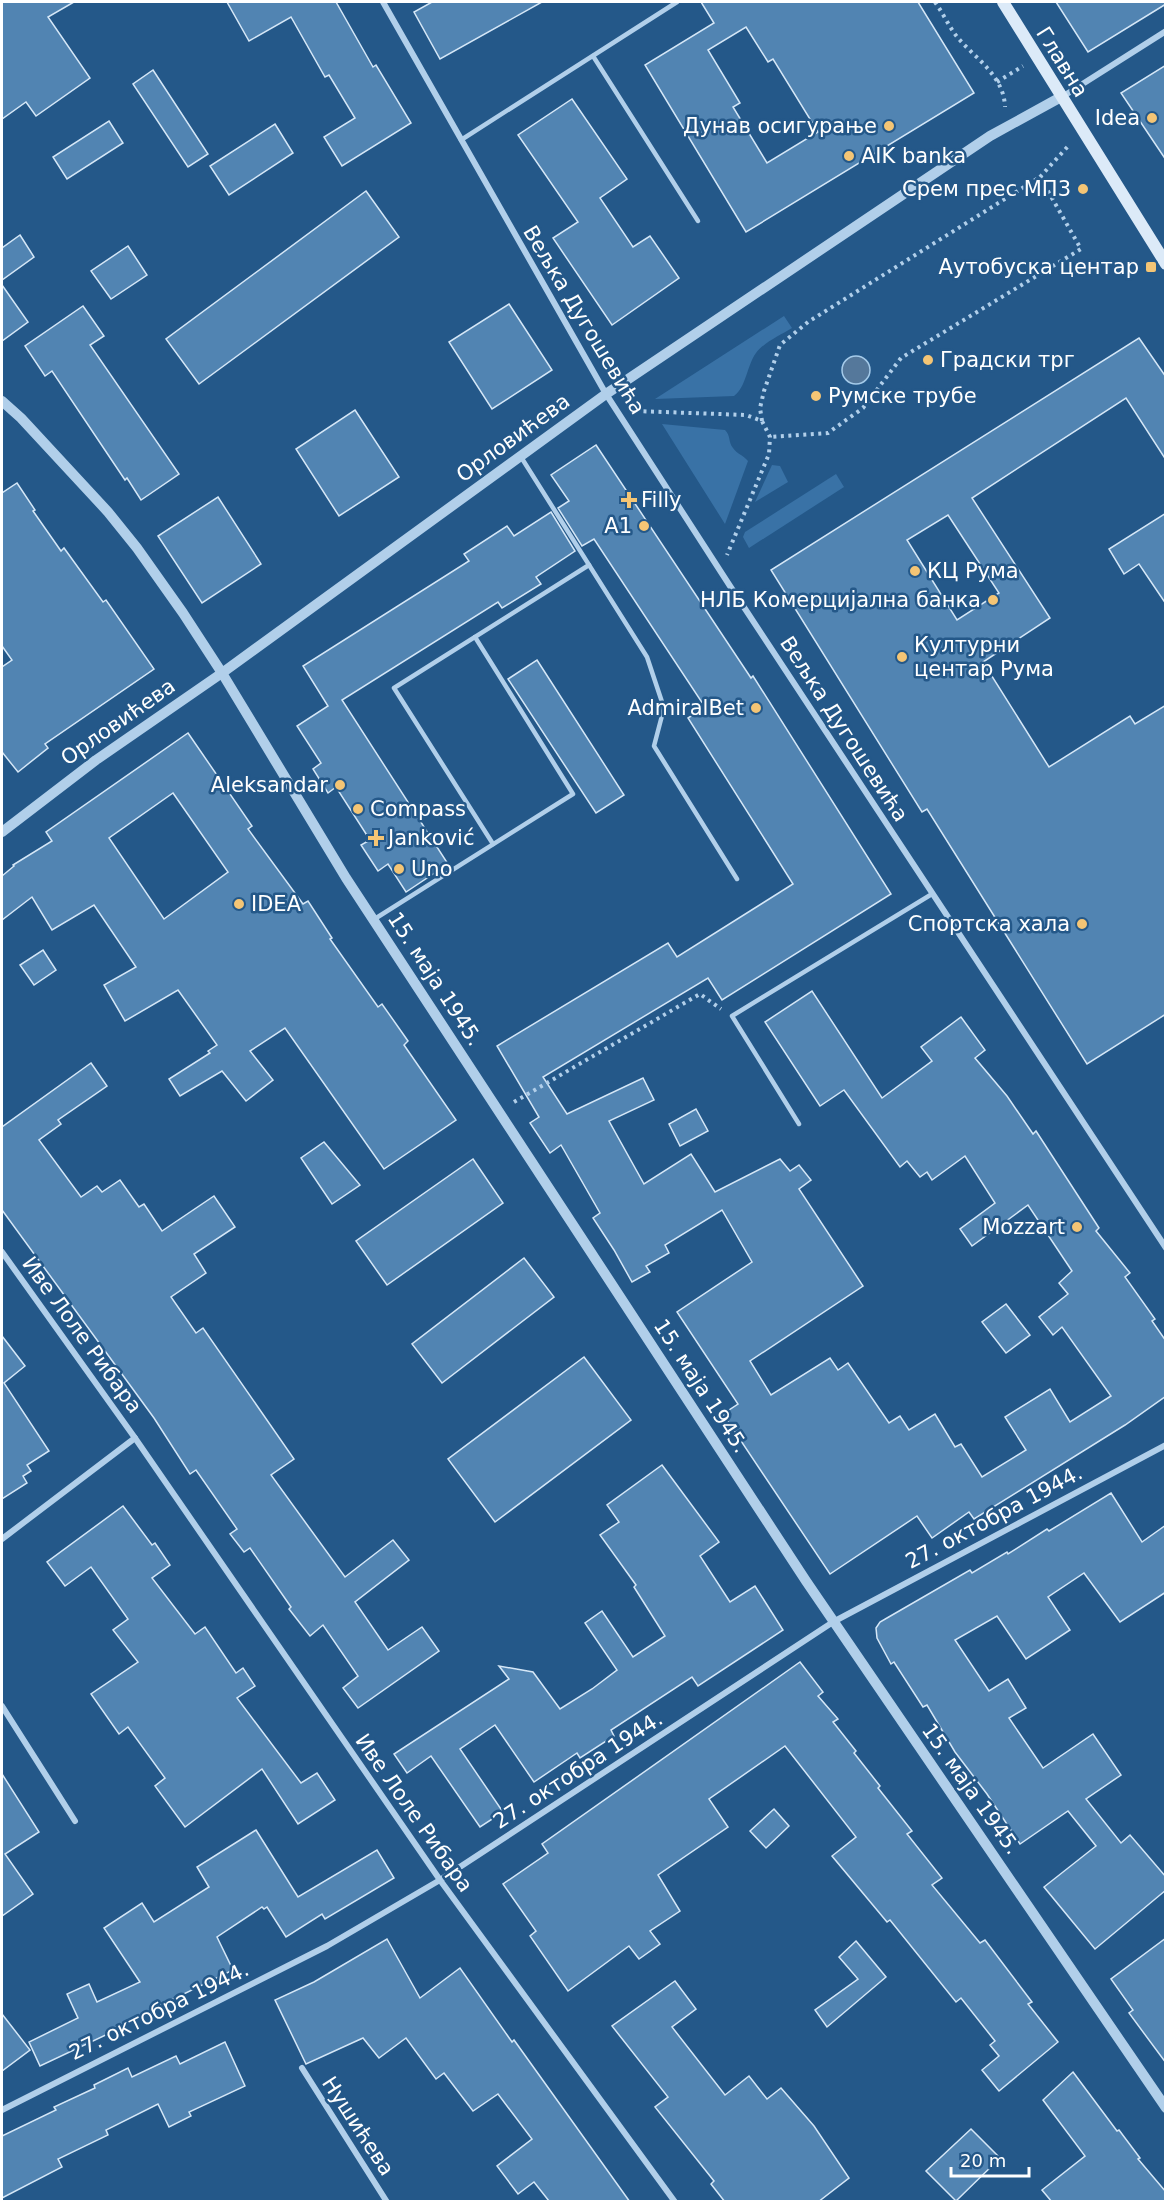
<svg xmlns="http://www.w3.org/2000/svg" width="1167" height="2203" font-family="'DejaVu Sans',sans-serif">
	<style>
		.green { fill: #3972a6 }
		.water { fill: #55789b; stroke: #a5cbea; stroke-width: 1.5 }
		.building { fill: #5184b2; stroke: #d5e7f7; stroke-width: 1.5; fill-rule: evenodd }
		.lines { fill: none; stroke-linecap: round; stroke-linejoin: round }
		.path { stroke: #b1cfea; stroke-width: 4; stroke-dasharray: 3 4.5; stroke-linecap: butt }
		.service { stroke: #b1cfea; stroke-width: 4.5 }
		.minor { stroke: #b1cfea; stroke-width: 6 }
		.tertiary { stroke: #b1cfea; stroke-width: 10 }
		.secondary { stroke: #dceaf8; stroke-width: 12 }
		.poi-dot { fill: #f4c575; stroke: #245889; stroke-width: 2 }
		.labels { text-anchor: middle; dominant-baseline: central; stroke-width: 5; stroke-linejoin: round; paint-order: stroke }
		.street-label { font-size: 21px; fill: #fff; stroke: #245889 }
		.poi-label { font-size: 21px; fill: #fff; stroke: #245889; text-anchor: end }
	</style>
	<rect width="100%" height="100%" fill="#245889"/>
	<g class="green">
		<path d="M784,316L792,328C781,335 764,342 756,353C747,365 746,388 734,396L655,399Z"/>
		<path d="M662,424L725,430C731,436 728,442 733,448C737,454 743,455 748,461L725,524Z"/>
		<polygon points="772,465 780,466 788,482 755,502"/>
		<polygon points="836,474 844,487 749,548 743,537 745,532"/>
	</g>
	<circle class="water" cx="856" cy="370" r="14"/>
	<g class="building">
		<polygon points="2,2 74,2 48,17 90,78 36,116 26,102 2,119"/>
		<polygon points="227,2 336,2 373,67 376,65 411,123 342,166 324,137 355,118 329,75 325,77 291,17 249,41"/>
		<polygon points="432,2 542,2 440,59 414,12"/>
		<path d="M701,2H918L974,93L746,232L645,65L714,23ZM746,27L768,62L773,59L818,132L767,163L733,107L740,103L708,50Z"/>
		<polygon points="1056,2 1166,2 1166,4 1088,52"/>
		<polygon points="1166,65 1166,160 1121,93"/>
		<polygon points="153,70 208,154 188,167 133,84"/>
		<polygon points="572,99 627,179 600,198 633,247 650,236 679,278 612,325 553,238 578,222 518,135"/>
		<polygon points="109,121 123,143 67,179 53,157"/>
		<polygon points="275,124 293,153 229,195 210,166"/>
		<polygon points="366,191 399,237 199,384 166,339"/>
		<polygon points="20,235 34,257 2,280 2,248"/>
		<polygon points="128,246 147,275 111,299 91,271"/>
		<polygon points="2,285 28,322 2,341"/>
		<polygon points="509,304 552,370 492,409 449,342"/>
		<polygon points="83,306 104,336 90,345 179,474 141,500 127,478 125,480 52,371 45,376 25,346"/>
		<path d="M1139,338L1166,377V460L1126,398L972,498L1050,618L983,662L1049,767L1130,716L1135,724L1166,705V1014L1087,1064L927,809L922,812L771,570ZM948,515L999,593L957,620L907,540Z"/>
		<polygon points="355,410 399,477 339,516 296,449"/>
		<polygon points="596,445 751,678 753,676 891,894 722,1000 708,978 543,1077 567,1114 643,1078 654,1100 609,1121 644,1184 691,1154 715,1192 780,1159 790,1171 799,1165 811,1180 799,1189 863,1286 750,1361 771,1395 830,1358 838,1370 848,1363 889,1423 900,1416 909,1430 935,1414 955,1447 961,1444 982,1477 1026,1450 1005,1417 1050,1389 1070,1422 1111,1396 1062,1327 1053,1335 1039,1317 1068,1294 1059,1283 1072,1271 1028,1205 972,1246 960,1229 995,1203 965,1156 932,1180 927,1172 920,1177 907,1161 900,1167 844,1090 820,1106 765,1022 812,991 882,1098 932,1061 921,1047 961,1017 985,1050 975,1058 1007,1096 1033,1134 1036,1131 1099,1228 1096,1231 1130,1273 1125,1277 1155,1319 1152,1321 1166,1341 1166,1396 1125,1425 974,1519 969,1512 932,1538 917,1516 830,1574 723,1414 738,1404 677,1312 752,1262 722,1210 665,1245 669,1253 646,1266 650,1272 632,1282 614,1250 593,1218 600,1213 561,1145 550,1153 530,1123 539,1117 497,1046 668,943 677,957 793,884 688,718 705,707 594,539 582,546 558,508 569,501 551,475"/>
		<polygon points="17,483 35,510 33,511 61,551 64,548 103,602 106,600 154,669 45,744 48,748 18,772 2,752 2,667 12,660 2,646 2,493"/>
		<polygon points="218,497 261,564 202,603 158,536"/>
		<polygon points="551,512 575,551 536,577 541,584 502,608 498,602 342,700 448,864 406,892 388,864 378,871 361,845 370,840 336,787 328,793 313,769 321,763 297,726 328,706 303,666 469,561 464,554 507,526 514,536"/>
		<polygon points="1166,513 1166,604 1139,564 1124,574 1109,549"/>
		<polygon points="537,660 624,795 596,813 508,679"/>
		<path d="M188,733L252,826L248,829L303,904L308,901L332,938L330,939L378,1007L382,1004L408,1041L404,1045L456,1120L384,1169L285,1028L250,1051L273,1080L246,1101L222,1071L180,1096L169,1079L210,1053L208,1051L217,1045L178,990L125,1021L104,985L136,967L94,905L52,930L32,897L2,920V876L14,866L13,865L52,841L46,832ZM173,793L228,872L164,919L109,838Z"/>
		<polygon points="43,950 56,970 34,985 20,965"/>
		<polygon points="91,1063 107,1086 58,1120 61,1124 39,1140 81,1197 97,1186 102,1192 120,1180 139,1207 144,1204 162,1231 214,1196 235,1227 194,1254 206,1273 171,1297 196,1333 203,1328 294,1459 271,1475 345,1577 393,1540 409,1560 355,1602 388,1650 422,1627 439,1651 358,1708 343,1688 358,1676 323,1625 310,1636 289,1609 291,1607 250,1548 244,1552 230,1534 237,1529 196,1470 190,1474 154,1418 2,1210 2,1127"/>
		<polygon points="696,1109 708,1131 680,1146 669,1124"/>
		<polygon points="324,1142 360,1185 332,1204 301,1158"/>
		<polygon points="473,1159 503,1203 387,1285 356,1241"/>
		<polygon points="524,1258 554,1297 442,1383 412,1344"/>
		<polygon points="1006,1304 1030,1335 1006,1353 982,1322"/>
		<polygon points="2,1336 25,1366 4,1383 49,1451 27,1465 31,1471 23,1476 27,1483 2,1499"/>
		<polygon points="584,1357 631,1420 495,1522 448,1459"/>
		<polygon points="662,1465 719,1542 700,1556 730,1602 755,1586 783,1630 698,1686 692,1677 611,1730 614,1736 580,1758 577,1753 534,1782 495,1725 460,1749 503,1812 480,1827 431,1756 407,1773 394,1754 509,1679 499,1666 533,1672 560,1709 592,1689 617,1670 585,1623 602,1611 633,1657 665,1636 634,1587 636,1585 600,1535 619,1522 607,1505"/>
		<polygon points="1111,1493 1142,1542 1166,1525 1166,1592 1120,1622 1084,1573 1048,1597 1070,1630 1026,1659 997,1616 955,1640 989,1691 1008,1679 1026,1708 1009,1718 1043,1768 1093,1734 1121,1775 1086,1799 1121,1843 1130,1835 1166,1877 1166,1890 1095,1949 1044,1887 1096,1846 1068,1811 1020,1844 987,1794 955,1752 927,1705 923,1707 894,1662 891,1664 877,1638 876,1628 880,1622 887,1618 970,1570 972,1573 1007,1552 1008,1554 1047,1529 1049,1531"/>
		<polygon points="123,1506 152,1545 155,1543 170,1565 152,1578 195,1634 205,1627 236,1673 243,1668 255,1686 237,1698 301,1783 317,1773 335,1800 298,1824 262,1769 185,1827 155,1786 165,1778 128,1727 119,1734 91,1694 138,1662 113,1630 128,1619 91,1567 65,1586 47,1562"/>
		<polygon points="800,1662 823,1692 818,1696 838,1719 833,1722 856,1751 854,1753 880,1786 878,1788 912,1831 907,1834 942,1878 932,1885 980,1943 985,1940 1032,2002 1028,2004 1058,2042 999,2091 982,2070 999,2056 990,2045 995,2041 961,1998 956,2002 890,1920 887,1922 832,1856 856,1837 785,1746 709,1799 728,1827 658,1875 680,1911 650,1931 660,1944 639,1959 629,1946 568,1991 530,1936 536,1931 503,1884 548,1853 542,1844"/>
		<polygon points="2,1774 39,1832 5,1854 33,1894 2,1916"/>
		<polygon points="774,1809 789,1826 766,1848 750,1831"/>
		<polygon points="256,1830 298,1897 377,1850 394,1878 325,1919 322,1914 286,1937 267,1907 264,1909 262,1907 217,1937 233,1970 110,2030 112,2032 40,2066 29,2042 78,2018 67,1994 89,1984 97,2002 140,1982 104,1928 142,1903 154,1922 209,1887 197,1867"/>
		<polygon points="1166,1938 1166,2063 1129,2013 1133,2010 1111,1979"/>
		<polygon points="387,1939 420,1998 460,1968 512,2042 514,2040 630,2202 549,2201 534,2182 518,2194 497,2166 532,2139 498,2094 473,2111 444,2073 436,2079 406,2038 379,2058 363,2038 306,2064 275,2000 314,1982"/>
		<polygon points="856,1941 886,1977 827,2027 815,2010 858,1979 839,1957"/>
		<polygon points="675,1981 696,2009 672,2027 725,2095 749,2076 767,2099 781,2088 814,2126 849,2178 818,2202 725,2202 711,2184 714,2181 655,2107 668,2097 612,2026"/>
		<polygon points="2,2014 30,2050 2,2071"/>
		<polygon points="225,2042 245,2086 189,2112 191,2116 169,2127 158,2104 106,2130 108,2135 58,2159 62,2167 2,2198 2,2136 56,2110 54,2107 95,2088 94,2085 128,2068 132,2077 176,2056 180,2064"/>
		<polygon points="1073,2072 1117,2131 1119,2130 1140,2158 1138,2159 1166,2192 1166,2202 1052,2202 1042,2190 1085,2156 1043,2100"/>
		<polygon points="971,2129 1000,2158 956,2201 926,2171"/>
	</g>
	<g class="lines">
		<g class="path">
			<path d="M935,2C943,13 949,27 958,38C976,59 1004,76 1005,107"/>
			<polyline points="997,82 1023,66"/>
			<polyline points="1040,177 1070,144"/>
			<polyline points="636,411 746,415 762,421 770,437 769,454 727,555"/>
			<polyline points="762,421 760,408 764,391 780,345 808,322 1040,177 1081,249 901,358 863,408 828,433 770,437"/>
			<polyline points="514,1102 700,994 721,1009"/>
		</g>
		<g class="service">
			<polyline points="593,56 698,221"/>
			<polyline points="461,140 677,2"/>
			<polyline points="521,457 647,657 664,708 654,746 737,879"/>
			<polyline points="493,844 394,688 589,565"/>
			<polyline points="373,920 573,794 475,637"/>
			<polyline points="799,1124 732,1016 932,894"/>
		</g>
		<g class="minor">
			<polyline points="383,2 606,394 730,586 1166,1248"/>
			<polyline points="1062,97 1166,31"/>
			<polyline points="2,1252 135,1438 440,1880 675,2202"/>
			<polyline points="2,1539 135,1438"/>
			<polyline points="2,1706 75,1821"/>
			<polyline points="302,2068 387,2202"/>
			<polyline points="2,2110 327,1946 440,1880 833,1622 1166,1445"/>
		</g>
		<g class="tertiary">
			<polyline points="2,401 21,418 108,512 137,548 183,613 222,673 346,878 806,1581 1166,2108"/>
			<polyline points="2,832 96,760 222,673 606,394 990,136 1061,97"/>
		</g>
		<polyline class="secondary" points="1003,2 1166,264"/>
	</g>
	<g class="poi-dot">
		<circle cx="1152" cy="118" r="6"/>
		<circle cx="889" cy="126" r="6"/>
		<circle cx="849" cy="156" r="6"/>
		<circle cx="1083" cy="189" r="6"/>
		<rect x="1145" y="261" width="12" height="12" rx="3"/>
		<circle cx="928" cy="360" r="6"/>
		<circle cx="816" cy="396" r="6"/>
		<path d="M626 491h6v6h6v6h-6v6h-6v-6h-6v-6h6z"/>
		<circle cx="644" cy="526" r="6"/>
		<circle cx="915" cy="571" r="6"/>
		<circle cx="993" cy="600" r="6"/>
		<circle cx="902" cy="657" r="6"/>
		<circle cx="756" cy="708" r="6"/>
		<circle cx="340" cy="785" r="6"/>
		<circle cx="358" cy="809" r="6"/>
		<path d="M373 829h6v6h6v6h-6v6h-6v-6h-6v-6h6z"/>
		<circle cx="399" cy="869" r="6"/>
		<circle cx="239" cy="904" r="6"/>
		<circle cx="1082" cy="924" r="6"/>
		<circle cx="1077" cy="1227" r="6"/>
	</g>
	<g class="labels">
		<g class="street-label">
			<text transform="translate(1062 62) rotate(58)">Главна</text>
			<text transform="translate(584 320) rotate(59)">Вељка Дугошевића</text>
			<text transform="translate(513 438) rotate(-36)">Орловићева</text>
			<text transform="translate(118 722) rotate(-35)">Орловићева</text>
			<text transform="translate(844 729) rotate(57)">Вељка Дугошевића</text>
			<text transform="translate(435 979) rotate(57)">15. маја 1945.</text>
			<text transform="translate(82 1335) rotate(54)">Иве Лоле Рибара</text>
			<text transform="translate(701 1386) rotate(57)">15. маја 1945.</text>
			<text transform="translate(994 1517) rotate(-28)">27. октобра 1944.</text>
			<text transform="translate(578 1770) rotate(-33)">27. октобра 1944.</text>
			<text transform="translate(971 1789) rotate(55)">15. маја 1945.</text>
			<text transform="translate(414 1813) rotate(55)">Иве Лоле Рибара</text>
			<text transform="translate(159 2011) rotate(-26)">27. октобра 1944.</text>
			<text transform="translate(358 2126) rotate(57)">Нушићева</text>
		</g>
		<g class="poi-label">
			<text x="1140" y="118">Idea</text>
			<text x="877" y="126">Дунав осигурање</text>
			<text x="861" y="156" text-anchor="start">AIK banka</text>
			<text x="1071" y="189">Срем прес МП3</text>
			<text x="1139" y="267">Аутобуска центар</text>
			<text x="940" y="360" text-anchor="start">Градски трг</text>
			<text x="828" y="396" text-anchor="start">Румске трубе</text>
			<text x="641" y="500" text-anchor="start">Filly</text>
			<text x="632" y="526">A1</text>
			<text x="927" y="571" text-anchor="start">КЦ Рума</text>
			<text x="981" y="600">НЛБ Комерцијална банка</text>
			<text x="914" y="645" text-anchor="start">Културни<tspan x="914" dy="24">центар Рума</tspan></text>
			<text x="744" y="708">AdmiralBet</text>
			<text x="328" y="785">Aleksandar</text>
			<text x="370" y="809" text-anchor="start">Compass</text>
			<text x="388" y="838" text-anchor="start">Janković</text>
			<text x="411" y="869" text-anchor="start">Uno</text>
			<text x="251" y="904" text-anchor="start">IDEA</text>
			<text x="1070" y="924">Спортска хала</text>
			<text x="1065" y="1227">Mozzart</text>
		</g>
	</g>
	<rect width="1167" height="2203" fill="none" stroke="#ffffff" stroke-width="6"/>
	<path d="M951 2167v9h78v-9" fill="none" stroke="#ffffff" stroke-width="3"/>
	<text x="960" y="2167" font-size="18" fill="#ffffff" stroke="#245889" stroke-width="4.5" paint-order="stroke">20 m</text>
</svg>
